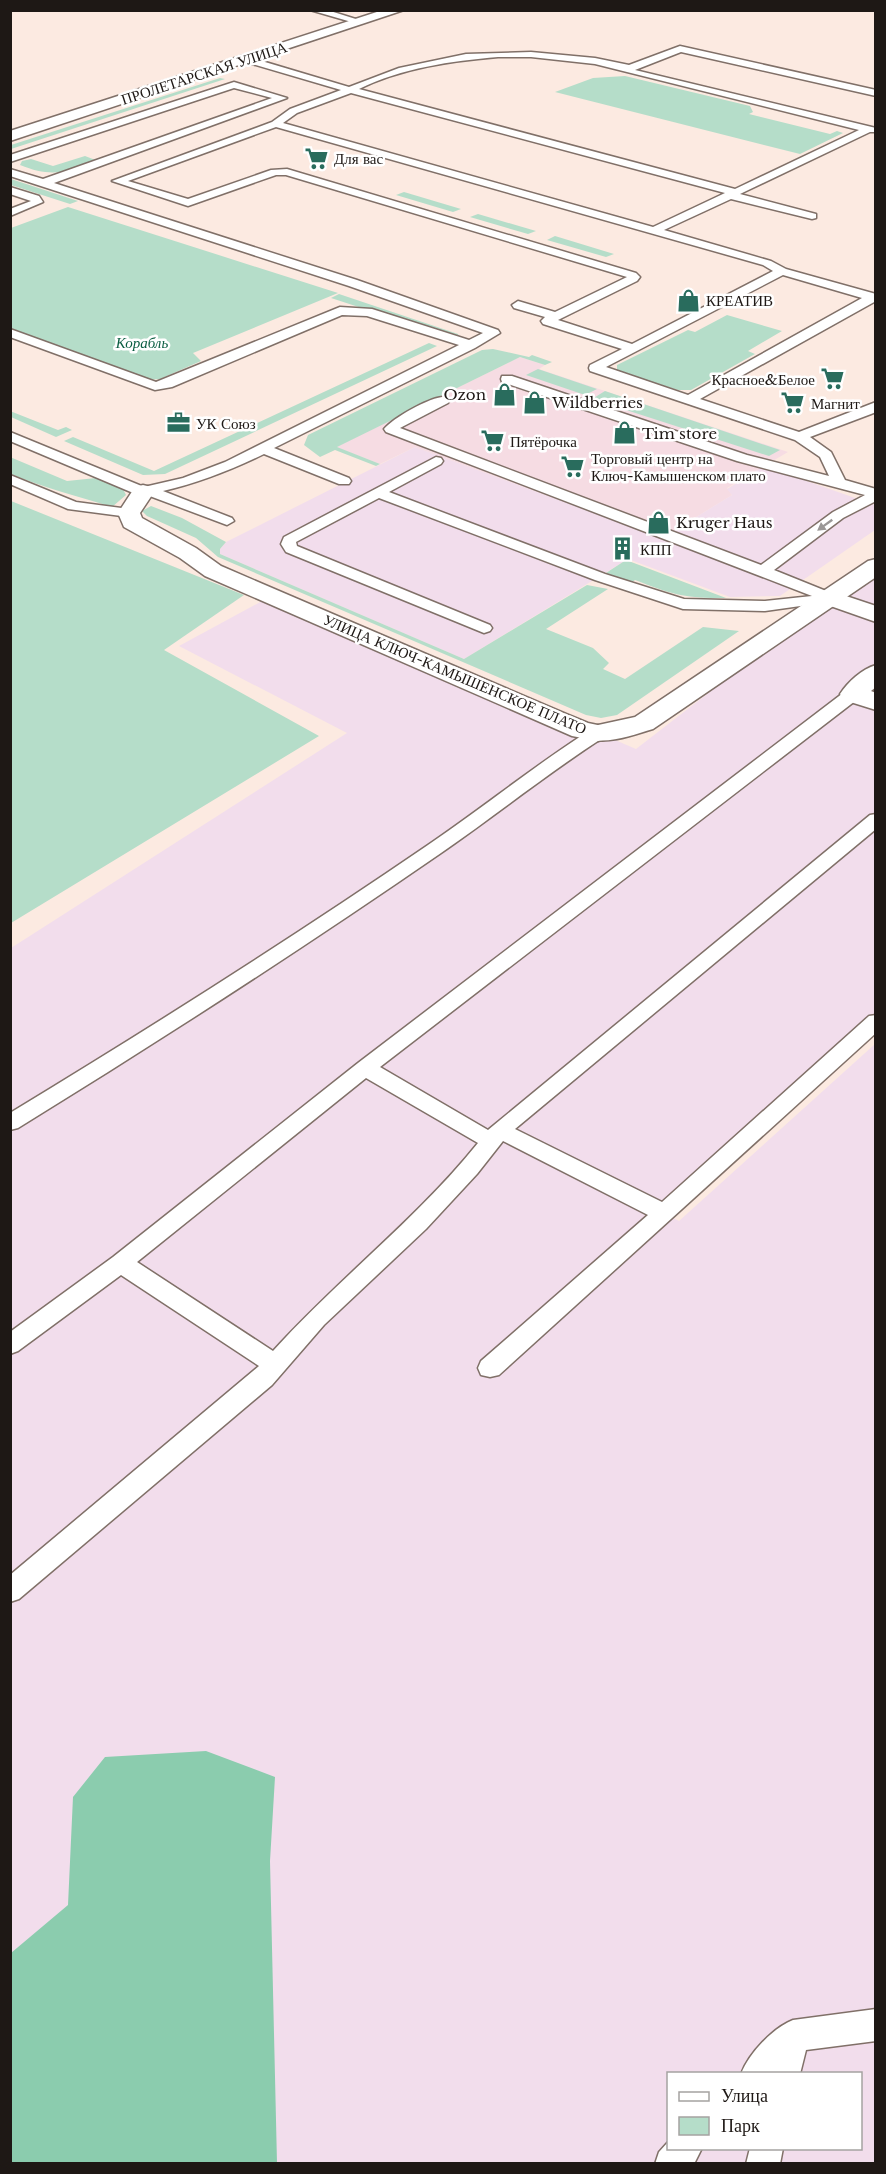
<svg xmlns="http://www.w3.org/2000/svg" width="886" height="2174" font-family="'Libre Baskerville',serif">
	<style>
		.commercial { fill: #f6dce3 }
		.industrial { fill: #f2ddec; fill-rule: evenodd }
		.green { fill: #b5ddc9 }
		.forest { fill: #8bccae }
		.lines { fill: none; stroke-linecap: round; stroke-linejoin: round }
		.service-casing { stroke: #807068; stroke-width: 3 }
		.minor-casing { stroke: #807068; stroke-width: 3 }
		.tertiary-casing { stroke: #807068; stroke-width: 3 }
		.service { fill: #fff; fill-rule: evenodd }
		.minor { fill: #fff; fill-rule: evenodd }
		.tertiary { fill: #fff; fill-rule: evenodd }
		.oneway { fill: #9a9796 }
		.labels { text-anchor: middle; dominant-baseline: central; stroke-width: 5; stroke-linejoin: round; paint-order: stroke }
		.far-street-label { font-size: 15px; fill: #1e1815; stroke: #fff }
		.far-poi-label { font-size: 15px; fill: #1e1815; stroke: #fff; text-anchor: start }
		.far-park-label { font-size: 15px; font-style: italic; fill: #0b5e42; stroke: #fff }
	</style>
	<rect width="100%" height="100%" fill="#fceae1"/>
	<polygon class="commercial" points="520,357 545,365 539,369 788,452 727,488 732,495 662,538 415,447 380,464 336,447"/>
	<g class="industrial">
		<polygon points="415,447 662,538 732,495 727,489 764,466 875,505 875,530 780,596 730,597 628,559 464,659 220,554 220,549 226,542"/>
		<path d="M875,566V1015L664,1213L679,1221L875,1044V2163L11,2164V948L347,733L179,646L275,594L636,749L831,598ZM668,2074H860V2148H668Z"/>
	</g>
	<g class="green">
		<polygon points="625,76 750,106 753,112 749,114 830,134 837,131 843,133 800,154 555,92 593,78"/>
		<polygon points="220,78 225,79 11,149 11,145"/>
		<path d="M85,156L98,161C67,172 52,178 20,165L22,161L31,159L53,166Z"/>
		<polygon points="11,179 78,201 70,204 11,185"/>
		<polygon points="404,192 461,209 453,212 396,195"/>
		<polygon points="68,207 338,293 193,353 201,361 160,379 144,380 11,328 11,228"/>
		<polygon points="478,214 536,231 528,234 470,217"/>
		<polygon points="555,236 614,254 606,257 547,240"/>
		<polygon points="339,294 458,334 459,337 454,338 331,298"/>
		<polygon points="727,315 782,331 748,351 755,354 691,390 678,390 617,371 617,365 688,330 695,332"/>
		<polygon points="429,343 437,346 165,474 143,475 64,441 73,437 154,471"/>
		<polygon points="493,349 529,357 532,355 552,362 545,365 520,357 337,447 380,464 376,466 335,450 320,457 304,445 308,435 482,350"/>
		<polygon points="538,369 597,389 585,395 526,375"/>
		<polygon points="605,391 768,446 780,450 769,456 592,399"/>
		<polygon points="10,411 58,430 66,427 72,430 56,437 11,417"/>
		<path d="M10,457L67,481L96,478L123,489L126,495L112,507C78,496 44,488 11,474Z"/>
		<polygon points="11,501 244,595 164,650 319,736 11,923"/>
		<polygon points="151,506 182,518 226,542 220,549 220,554 464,659 587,585 608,589 546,629 593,648 609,663 603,669 625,679 703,627 739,631 617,715 601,718 586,715 218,557 196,538 147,516 142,511"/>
		<path d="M626,560L726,598C687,599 671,594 635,580L631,583L606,573Z"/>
	</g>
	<polygon class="forest" points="206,1751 275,1777 270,1861 277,2163 11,2163 11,1953 68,1905 73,1797 105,1757"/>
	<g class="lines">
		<defs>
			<g id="service">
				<polygon points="310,10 327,10 359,20 355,23"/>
				<path d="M680,46L876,90V96L681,52L635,70L876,128V132H870L740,194L816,214V218L812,219L731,199L664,230L771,261L786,269L876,294V301L700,399L799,432L876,402V412L871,414L810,437L831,452L845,480L876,489V501L843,518L774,570L836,595L839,598L836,601L765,611L683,609L595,580L379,498L296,542L297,546L490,625L492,628L490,631L484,633L286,552L281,544L284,537L436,457L441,458L443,461L441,464L389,492L605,574L684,599L765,601L812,596L386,432L384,429C393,418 434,394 448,397L450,400L448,403L400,428L761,565L833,512L865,495L737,461L502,382L501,379L502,376H512L747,455L829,476L820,457L795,440L590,371L589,368L590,365L622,349L543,324L541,321L545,317L514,308L512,305L518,301L555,312L627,277L286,175H276L188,206L112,181L272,122L290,109L341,90L242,61L240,59L245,56L349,87L399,68L466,54L531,52L595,58L629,65ZM498,57H531L595,64L859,130L735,189L359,89C402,68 451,61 498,57ZM351,93L725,193L653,227L283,123L297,113ZM276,127L763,265L773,271L632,344L558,320L637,281L640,277L636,273L287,169L271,170L188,199L128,181ZM783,275L862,298L688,395L606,367Z"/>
				<path d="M234,82L287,98L54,183L357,280L498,330L500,333L475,348L274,448L349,478L351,481L349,484H339L264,454C231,470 198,483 163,491L232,518L234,521L227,525L147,495H138L10,441V432L144,487L183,478L225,462L459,345L367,316L342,315L172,387L155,390L10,337V329L156,382L340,307L372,309L469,340L483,333L349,286L10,176V169L43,179L272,98L234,88L10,162V155Z"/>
				<polygon points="10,187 39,196 43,202 10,216 10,209 31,201 10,194"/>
				<polygon points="10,475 76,502 129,509 136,513 129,517 68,509 10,484"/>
				<path d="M853,689L859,690L861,694L859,698L380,1067L488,1130L870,815L876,814V829L515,1129L662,1202L869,1016L876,1015V1033L499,1375L490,1377L481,1375L478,1368L481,1361L648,1215L503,1141L477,1174L426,1229L324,1325L272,1385L19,1599L10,1602V1575L259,1366L121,1275L18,1351L10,1354V1332L113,1257L358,1063L847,690ZM366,1078L478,1143C417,1219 338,1279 273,1351L137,1262Z"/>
				<path d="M598,728L604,729L606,733L604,737C548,773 496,815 441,853C303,948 161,1040 18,1128L10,1130V1113C152,1027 292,938 428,845C484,807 535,765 592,729Z"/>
				<path d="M876,2009V2041L806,2050L800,2074H741C749,2053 773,2028 793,2020Z"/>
				<polygon points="668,2142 668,2148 702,2148 694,2164 655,2164 659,2152"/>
				<polygon points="750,2148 783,2148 780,2164 746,2164"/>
			</g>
			<g id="minor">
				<polygon points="383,10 404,10 10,141 10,131"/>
				<polygon points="143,485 151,487 154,492 140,513 142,518 196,548 221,566 566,714 588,723 607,727 611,733 607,739 598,741 572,736 205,576 180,558 124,527 118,513 135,487"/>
				<polygon points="831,591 876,606 876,622 822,603 819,598 822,593"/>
				<path d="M876,665V687L871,691L876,693V710L844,700L840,694C848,682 862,669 876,665Z"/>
			</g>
			<path id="tertiary" d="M876,559V577L653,729C633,735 610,744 589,739L585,733L589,727L635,717L868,561Z"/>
		</defs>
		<use href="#service" class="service-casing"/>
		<use href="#minor" class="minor-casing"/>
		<use href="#tertiary" class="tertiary-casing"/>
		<use href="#service" class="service"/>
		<use href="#minor" class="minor"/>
		<use href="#tertiary" class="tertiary"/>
	</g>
	<defs><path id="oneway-solid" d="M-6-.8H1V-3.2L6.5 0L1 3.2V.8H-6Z" transform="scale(1.5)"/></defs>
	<use class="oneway" href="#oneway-solid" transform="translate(825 525) rotate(144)"/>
	<defs>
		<symbol id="supermarket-bare" viewBox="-9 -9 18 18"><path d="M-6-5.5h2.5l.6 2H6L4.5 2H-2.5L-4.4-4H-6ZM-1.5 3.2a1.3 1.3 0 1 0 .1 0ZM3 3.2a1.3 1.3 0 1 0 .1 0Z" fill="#296c5d" stroke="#fff" stroke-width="2.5" paint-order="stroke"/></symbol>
		<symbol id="shop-bare" viewBox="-9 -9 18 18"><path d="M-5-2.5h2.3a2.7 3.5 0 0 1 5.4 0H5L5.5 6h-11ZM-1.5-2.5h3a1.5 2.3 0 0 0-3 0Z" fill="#296c5d" stroke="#fff" stroke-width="2.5" paint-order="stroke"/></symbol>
		<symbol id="office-bare" viewBox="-9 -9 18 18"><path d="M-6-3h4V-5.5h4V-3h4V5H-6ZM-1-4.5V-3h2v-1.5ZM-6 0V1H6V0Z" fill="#296c5d" stroke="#fff" stroke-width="2.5" paint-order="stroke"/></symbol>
		<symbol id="building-bare" viewBox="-9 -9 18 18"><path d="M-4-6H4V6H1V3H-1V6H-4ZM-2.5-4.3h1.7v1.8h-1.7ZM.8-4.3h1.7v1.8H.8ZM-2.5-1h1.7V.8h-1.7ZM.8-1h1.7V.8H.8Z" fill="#296c5d" stroke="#fff" stroke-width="2.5" paint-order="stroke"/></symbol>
	</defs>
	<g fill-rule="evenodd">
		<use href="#supermarket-bare" x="300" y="142" width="33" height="33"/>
		<use href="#shop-bare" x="672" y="284" width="33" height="33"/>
		<use href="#supermarket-bare" x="816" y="362" width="33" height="33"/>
		<use href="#shop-bare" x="488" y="378" width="33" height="33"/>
		<use href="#shop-bare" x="518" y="386" width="33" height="33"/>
		<use href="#supermarket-bare" x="776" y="386" width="33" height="33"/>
		<use href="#office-bare" x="162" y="406" width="33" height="33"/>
		<use href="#shop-bare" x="608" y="416" width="33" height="33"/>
		<use href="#supermarket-bare" x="476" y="424" width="33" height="33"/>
		<use href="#supermarket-bare" x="556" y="450" width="33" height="33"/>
		<use href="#shop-bare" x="642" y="506" width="33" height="33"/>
		<use href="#building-bare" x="606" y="532" width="33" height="33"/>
	</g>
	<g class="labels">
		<g class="far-street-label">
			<text transform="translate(204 73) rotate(-18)">ПРОЛЕТАРСКАЯ УЛИЦА</text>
			<text transform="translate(455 674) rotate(23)">УЛИЦА КЛЮЧ-КАМЫШЕНСКОЕ ПЛАТО</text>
		</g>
		<g class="far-poi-label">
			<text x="334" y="158">Для вас</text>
			<text x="706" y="300">КРЕАТИВ</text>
			<text x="815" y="379" text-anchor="end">Красное&amp;Белое</text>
			<text x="486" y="394" text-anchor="end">Ozon</text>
			<text x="552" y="402">Wildberries</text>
			<text x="811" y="403">Магнит</text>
			<text x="196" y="423">УК Союз</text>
			<text x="642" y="433">Tim store</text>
			<text x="510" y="441">Пятёрочка</text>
			<text x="591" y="458">Торговый центр на<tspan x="591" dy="17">Ключ-Камышенском плато</tspan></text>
			<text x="676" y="522">Kruger Haus</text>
			<text x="640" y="549">КПП</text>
		</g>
		<g class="far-park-label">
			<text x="142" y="342">Корабль</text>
		</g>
	</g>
	<rect width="886" height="2174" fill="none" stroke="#1e1815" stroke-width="24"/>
	<rect x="667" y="2072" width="195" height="78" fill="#ffffff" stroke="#a5a3a1" stroke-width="1.5"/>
	<rect x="679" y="2092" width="30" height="9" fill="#ffffff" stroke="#a5a3a1" stroke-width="1.5"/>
	<text x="721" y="2102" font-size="18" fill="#1e1815">Улица</text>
	<rect x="679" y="2117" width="30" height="18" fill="#b5ddc9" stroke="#a5a3a1" stroke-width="1.5"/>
	<text x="721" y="2132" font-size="18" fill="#1e1815">Парк</text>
</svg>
